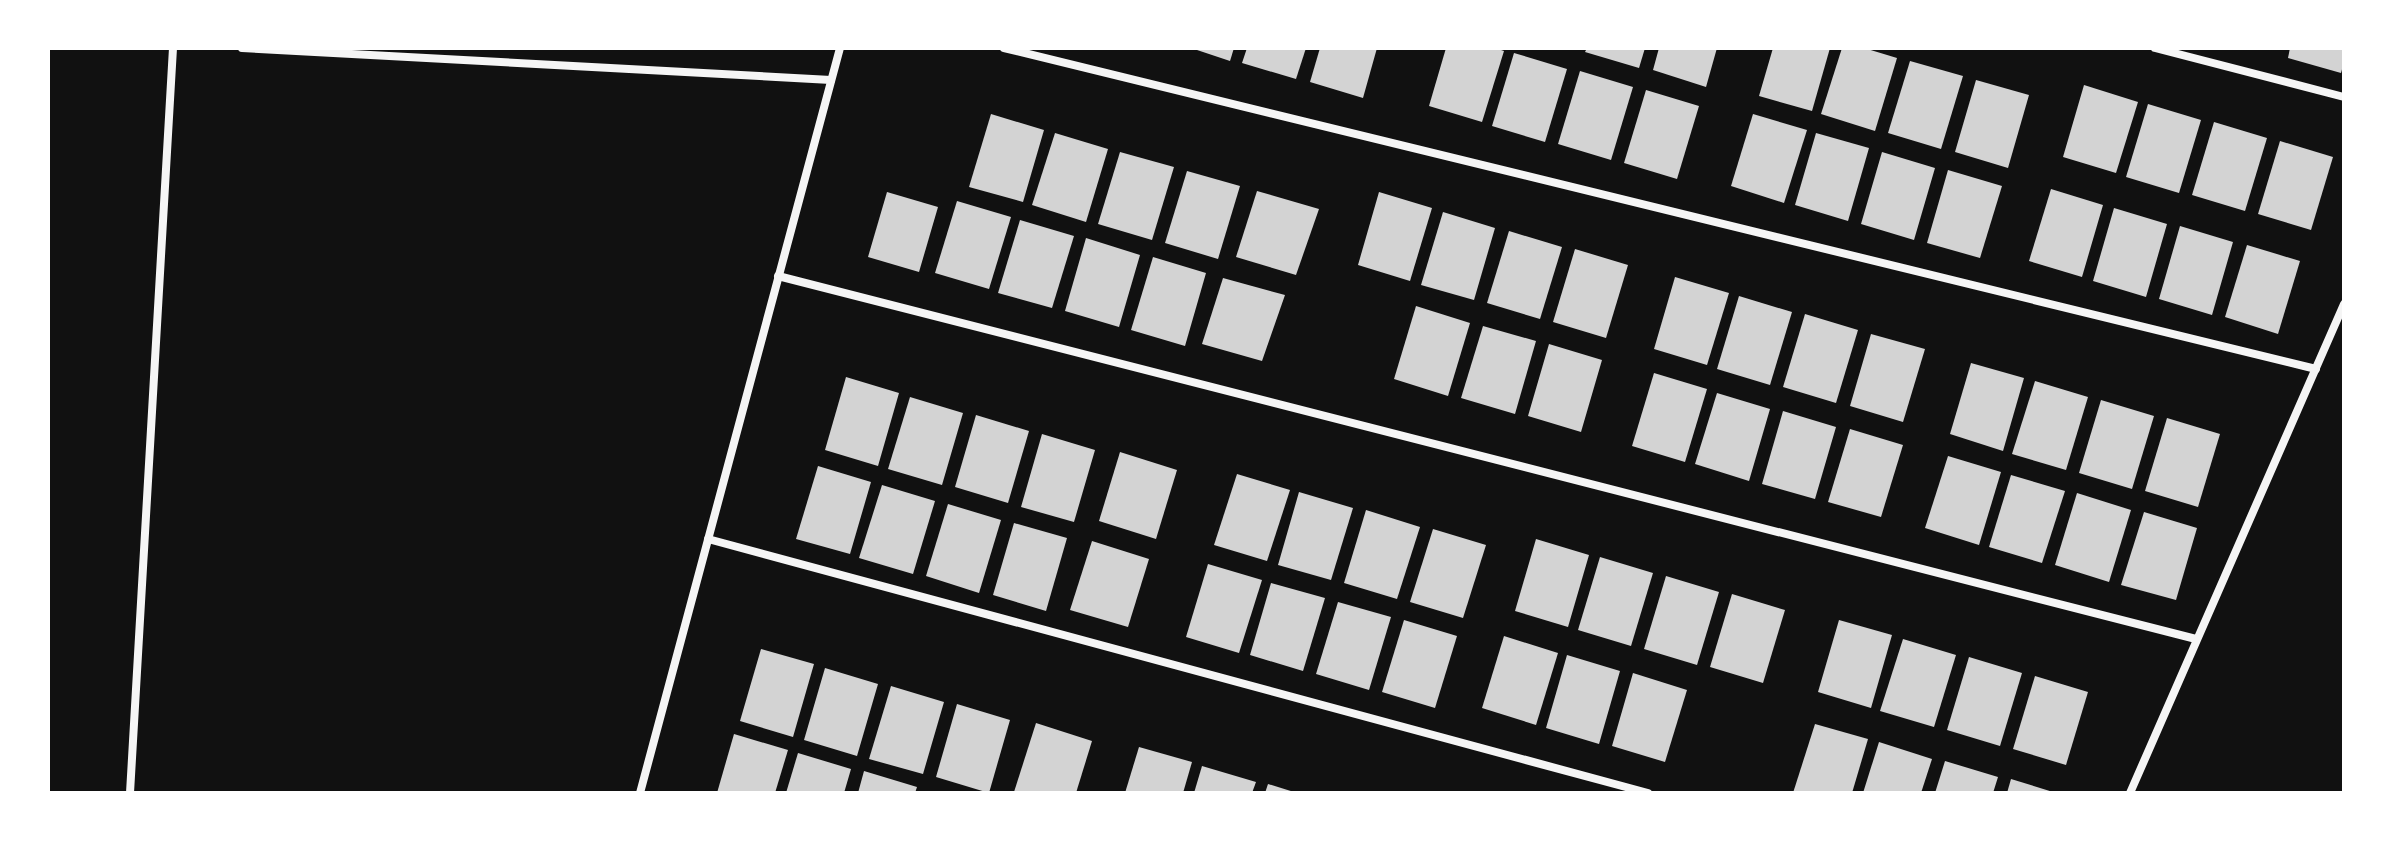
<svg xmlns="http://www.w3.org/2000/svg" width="2392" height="841" font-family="'Space Grotesk',sans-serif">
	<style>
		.building { fill: #d3d3d3 }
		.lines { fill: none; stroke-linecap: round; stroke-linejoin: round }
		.minor { stroke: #f5f5f5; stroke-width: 8 }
	</style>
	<rect width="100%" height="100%" fill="#111"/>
	<g class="building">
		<polygon points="1191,48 1234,48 1230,61"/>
		<polygon points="1247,48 1306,48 1296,79 1242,63"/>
		<polygon points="1320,48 1377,48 1363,98 1310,82"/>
		<polygon points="1446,48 1495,48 1504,51 1482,122 1429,106"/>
		<polygon points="1587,48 1645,48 1639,68 1585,52"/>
		<polygon points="1659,48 1717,48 1706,87 1653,70"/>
		<polygon points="1773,48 1830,48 1812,111 1759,96"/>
		<polygon points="1842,48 1864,48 1897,58 1875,131 1821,114"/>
		<polygon points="2290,48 2344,48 2344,62 2341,73 2288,58"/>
		<polygon points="1514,53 1567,69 1545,142 1492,126"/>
		<polygon points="1910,61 1963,76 1941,149 1888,133"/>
		<polygon points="1580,71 1633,87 1611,160 1558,144"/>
		<polygon points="1976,80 2029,95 2008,168 1955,152"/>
		<polygon points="2084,85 2138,102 2116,173 2063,157"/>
		<polygon points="1646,90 1699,106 1677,179 1624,163"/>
		<polygon points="2148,104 2201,120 2179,193 2126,177"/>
		<polygon points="991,114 1044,130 1023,202 969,187"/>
		<polygon points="1753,114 1807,130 1784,203 1731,186"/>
		<polygon points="2214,122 2267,138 2245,211 2192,195"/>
		<polygon points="1055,133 1108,149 1086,222 1032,205"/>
		<polygon points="1816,133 1869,148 1848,221 1795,205"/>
		<polygon points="2280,141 2333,157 2311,230 2258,214"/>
		<polygon points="1120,152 1174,167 1152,240 1098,224"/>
		<polygon points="1882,152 1935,168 1914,240 1861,224"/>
		<polygon points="1948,170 2002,186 1980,258 1927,243"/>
		<polygon points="1187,171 1240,186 1218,259 1165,243"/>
		<polygon points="2051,189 2103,205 2082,277 2029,261"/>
		<polygon points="1257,191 1319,209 1296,275 1236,257"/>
		<polygon points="887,192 938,207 919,272 868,257"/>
		<polygon points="1379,192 1432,208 1410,281 1358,265"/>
		<polygon points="957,201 1011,217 989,289 935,273"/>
		<polygon points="2114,208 2167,224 2146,297 2093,281"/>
		<polygon points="1443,212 1495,228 1474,300 1421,285"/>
		<polygon points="1020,220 1074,236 1052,308 998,293"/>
		<polygon points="2180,226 2233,242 2212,315 2159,299"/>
		<polygon points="1509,231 1562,247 1540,319 1487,303"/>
		<polygon points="1086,238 1140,255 1119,327 1065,311"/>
		<polygon points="2247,245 2300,261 2278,334 2225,317"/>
		<polygon points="1575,249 1628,265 1606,338 1553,322"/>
		<polygon points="1153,257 1206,273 1185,346 1131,330"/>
		<polygon points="1675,277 1729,293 1707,365 1654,349"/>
		<polygon points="1223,278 1285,295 1262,361 1202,344"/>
		<polygon points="1739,296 1792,312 1770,385 1717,369"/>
		<polygon points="1416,306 1470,323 1448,396 1394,379"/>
		<polygon points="1805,314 1858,330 1836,403 1783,387"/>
		<polygon points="1483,326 1536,341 1515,414 1461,398"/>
		<polygon points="1871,334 1925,349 1903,422 1850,406"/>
		<polygon points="1549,344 1602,360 1581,432 1528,416"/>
		<polygon points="1971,363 2024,378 2003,451 1950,434"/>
		<polygon points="1654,373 1707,389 1685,462 1632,446"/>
		<polygon points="846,377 899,393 878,466 825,450"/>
		<polygon points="2035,381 2088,397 2066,470 2012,454"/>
		<polygon points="1717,393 1770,409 1749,481 1695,464"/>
		<polygon points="910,397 963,413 942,485 888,469"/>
		<polygon points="2101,400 2154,416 2132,489 2079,473"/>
		<polygon points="1783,411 1836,427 1815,499 1762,484"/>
		<polygon points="976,415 1029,431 1008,503 955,487"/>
		<polygon points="2167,418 2220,434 2198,507 2145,491"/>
		<polygon points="1850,429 1903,445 1881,517 1828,502"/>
		<polygon points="1042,434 1095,450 1074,522 1021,507"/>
		<polygon points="1120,452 1177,470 1156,539 1099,521"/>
		<polygon points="1948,456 2001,472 1979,545 1925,528"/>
		<polygon points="818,466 871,482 850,554 796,539"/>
		<polygon points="1237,474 1290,490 1267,561 1214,545"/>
		<polygon points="2011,475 2065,491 2042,563 1989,547"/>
		<polygon points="882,485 935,501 913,574 859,558"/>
		<polygon points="1299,492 1353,508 1331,580 1278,565"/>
		<polygon points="2077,493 2131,510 2109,582 2055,565"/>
		<polygon points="948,504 1001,520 979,593 926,576"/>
		<polygon points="1366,510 1420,527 1397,599 1344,583"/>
		<polygon points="2144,512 2197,528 2176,600 2121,585"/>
		<polygon points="1014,523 1067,538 1046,611 993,595"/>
		<polygon points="1433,529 1486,545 1463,618 1410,602"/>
		<polygon points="1536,539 1589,555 1568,627 1515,611"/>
		<polygon points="1092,541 1149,559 1128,627 1070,610"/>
		<polygon points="1600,557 1653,573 1631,646 1578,630"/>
		<polygon points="1208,564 1262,580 1239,653 1186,637"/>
		<polygon points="1666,576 1719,592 1697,665 1644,649"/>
		<polygon points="1271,583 1325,598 1303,671 1250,655"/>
		<polygon points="1732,594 1785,610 1763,683 1710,667"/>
		<polygon points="1338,602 1391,617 1369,690 1316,674"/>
		<polygon points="1404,620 1457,636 1435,708 1382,692"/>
		<polygon points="1839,620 1892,635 1871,708 1818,692"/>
		<polygon points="1504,636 1558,653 1536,725 1482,708"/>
		<polygon points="1903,639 1956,655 1934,727 1880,711"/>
		<polygon points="761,649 814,664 793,737 740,721"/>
		<polygon points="1567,655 1620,671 1599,744 1546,728"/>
		<polygon points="1969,657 2022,673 2000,746 1947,730"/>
		<polygon points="825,668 878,684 857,756 804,740"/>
		<polygon points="1633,673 1687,690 1665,762 1612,746"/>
		<polygon points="2035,676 2088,692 2066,765 2013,749"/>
		<polygon points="891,686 944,702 923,774 869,759"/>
		<polygon points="957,704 1010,720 989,793 936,777"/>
		<polygon points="1036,723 1092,741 1076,793 1014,792"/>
		<polygon points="1815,724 1868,739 1852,793 1793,793"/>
		<polygon points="734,734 788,750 775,793 717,793"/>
		<polygon points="1879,742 1932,759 1921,793 1863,793"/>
		<polygon points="1139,747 1192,762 1183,793 1125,793"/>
		<polygon points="798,753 851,769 844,793 786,793"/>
		<polygon points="1945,761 1998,777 1993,793 1935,793"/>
		<polygon points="1202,766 1256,782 1252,793 1194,793"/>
		<polygon points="864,771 917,787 915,793 858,793"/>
		<polygon points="2011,779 2053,792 2053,793 2007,793"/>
		<polygon points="1268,784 1294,792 1294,793 1265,793"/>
	</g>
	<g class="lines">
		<g class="minor">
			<polyline points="242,48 831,80"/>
			<polyline points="1004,48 2316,369"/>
			<polyline points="2155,48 2344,97"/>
			<polyline points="778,276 2196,639"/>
			<polyline points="708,539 1648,793"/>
			<polyline points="130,793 173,48"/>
			<polyline points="640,793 840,48"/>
			<polyline points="2130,793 2344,304"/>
		</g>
	</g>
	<rect width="2392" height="841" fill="none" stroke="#ffffff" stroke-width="100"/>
</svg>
